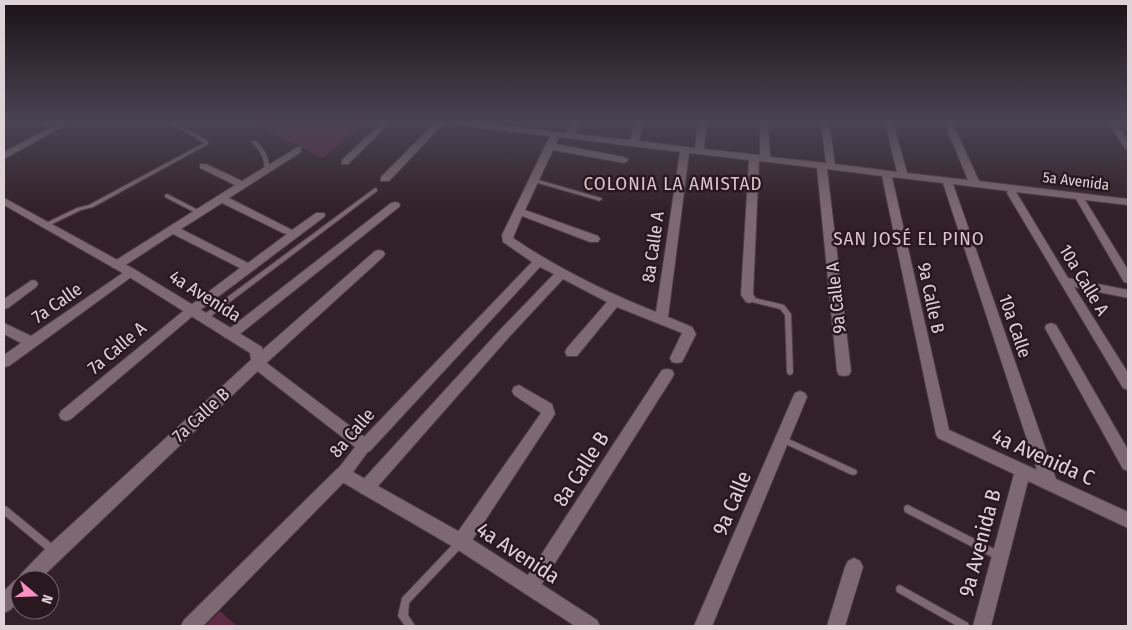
<svg xmlns="http://www.w3.org/2000/svg" width="1132" height="630" font-family="'Fira Sans Condensed',sans-serif">
	<style>
		.green { fill: #5d2943 }
		.lines { fill: none; stroke-linecap: round; stroke-linejoin: round }
		.service-casing { stroke: #4d3e45; stroke-width: 2 }
		.minor-casing { stroke: #4d3e45; stroke-width: 2 }
		.tertiary-casing { stroke: #4d3e45; stroke-width: 2 }
		.service { fill: #7e6972; fill-rule: evenodd }
		.minor { fill: #7e6972; fill-rule: evenodd }
		.tertiary { fill: #7e6972; fill-rule: evenodd }
		.labels { text-anchor: middle; dominant-baseline: central; stroke-width: 5; stroke-linejoin: round; paint-order: stroke }
		.far-street-label { font-size: 15px; fill: #e0d3d8; stroke: #291820 }
		.street-label { font-size: 18px; fill: #e0d3d8; stroke: #291820 }
		.neighbourhood-label { font-size: 19px; letter-spacing: 1px; fill: #dcc4ce; stroke: #291820 }
		.near-street-label { font-size: 21px; fill: #e0d3d8; stroke: #291820 }
	</style>
	<rect width="100%" height="100%" fill="#332129"/>
	<g class="green">
		<polygon points="250,122 351,122 362,124 323,158"/>
		<polygon points="220,611 237,626 205,626"/>
	</g>
	<g class="lines">
		<defs>
			<g id="service">
				<polygon points="41,122 46,122 58,128 54,129"/>
				<polygon points="170,122 174,122 208,141 208,144 93,207 81,210 48,226 44,226 43,225 44,224 77,208 89,205 204,143"/>
				<path d="M252,141H256C265,149 270,159 269,171H265V170C264,158 261,151 252,143Z"/>
				<polygon points="531,179 535,179 601,198 602,199 599,201 597,200 531,181"/>
				<polygon points="375,188 377,189 377,191 206,320 202,320 201,318 202,316"/>
				<polygon points="167,194 202,212 203,213 202,214 198,214 165,197 165,195"/>
				<polygon points="748,297 750,297 784,305 791,314 793,372 792,374 790,375 788,374 787,372 785,315 780,309 748,301 747,299"/>
				<polygon points="782,436 856,470 857,472 856,474 853,475 850,474 779,441 778,439 779,437"/>
				<polygon points="908,505 1002,553 1003,556 1002,559 999,560 996,559 905,512 904,509 905,506"/>
				<polygon points="4,506 7,507 57,548 58,551 57,554 54,555 51,554 4,515"/>
				<polygon points="460,539 463,540 464,543 463,546 409,603 408,615 415,626 405,626 398,616 402,598 457,540"/>
				<polygon points="900,585 968,623 969,626 957,626 897,592 896,589 897,586"/>
			</g>
			<g id="minor">
				<polygon points="61,122 71,122 4,159 4,152"/>
				<polygon points="382,122 391,122 348,164 342,164 342,160"/>
				<polygon points="436,122 445,122 389,181 381,181 381,177"/>
				<path d="M451,122H474L566,133L571,122H579L575,134L630,140L635,122H643L639,141L695,148L698,122H706L704,149L760,155V122H768L770,157L826,163L821,122H829L835,164L897,172L885,122H893L907,173L968,180L944,122H952L979,181L1128,199V205L1085,200L1128,270V283L1124,282L1076,199L1016,192L1068,278L1128,290V298L1074,287L1128,373V390L1123,388L1007,193L1008,191L953,184L1056,479L1128,512V528L1028,481L991,626H973L1014,474L938,438L936,434L882,176L827,169L851,371L849,375L844,376L839,375L837,371L817,168L759,161L753,294L756,299L750,303L746,302L741,295L749,160L689,153L668,317L692,327L696,334L682,362L677,363L672,362L670,358L682,333L617,307L577,356H567L565,352L567,348L607,302L563,279L509,337L372,493L366,495L360,493L358,488L360,483L499,331L554,274L540,267L370,451L365,453L360,451L358,446L360,441L532,262L503,242L502,235L550,136L455,125ZM559,137L680,152L656,312C606,292 557,268 513,238L522,216L590,242H598L600,239L598,236L525,210L553,150L624,163L629,160L624,157L556,144ZM892,177L943,183L1037,470L949,430Z"/>
				<polygon points="1110,122 1128,123 1128,129 1110,126"/>
				<path d="M298,147L301,148V152L229,198L292,230L316,213H324L325,215L324,217L195,314L71,419L66,421L61,419L59,415L61,411L187,308L240,268L173,234L121,268H113L111,265L113,262L235,185L200,168V164H206L242,181ZM222,203L283,233L287,234L248,263L181,229Z"/>
				<polygon points="395,202 399,203 400,205 399,207 235,338 225,338 224,335 225,332 391,203"/>
				<polygon points="379,250 383,251 385,254 383,257 262,367 39,580 20,580 20,600 10,610 4,613 4,591 14,581 19,579 21,574 49,545 252,359 375,251"/>
				<polygon points="130,268 134,269 136,272 134,275 9,366 4,367 4,355 21,343 4,334 4,323 31,336"/>
				<polygon points="32,280 36,281 38,284 36,287 8,308 4,309 4,299"/>
				<polygon points="1051,323 1056,325 1128,450 1128,471 1123,469 1045,328 1046,325"/>
				<polygon points="667,369 672,370 674,374 672,378 536,593 530,596 524,593 521,587 524,581 662,370"/>
				<polygon points="519,385 552,404 555,414 467,548 461,550 455,548 453,542 455,536 541,413 514,395 512,391 514,387"/>
				<polygon points="800,391 805,393 807,397 712,626 694,626 793,397 795,393"/>
				<polygon points="342,467 347,469 350,474 347,479 203,626 181,626 184,620 337,469"/>
				<polygon points="854,558 860,561 863,567 845,626 827,626 845,567 848,561"/>
			</g>
			<g id="tertiary">
				<polygon points="1107,122 1115,122 1128,140 1128,149 1125,148"/>
				<polygon points="4,198 134,269 262,347 264,361 370,441 372,446 353,472 467,536 597,620 600,626 575,626 455,548 337,479 334,474 355,447 252,367 250,353 126,275 4,205"/>
			</g>
		</defs>
		<use href="#service" class="service-casing"/>
		<use href="#minor" class="minor-casing"/>
		<use href="#tertiary" class="tertiary-casing"/>
		<use href="#service" class="service"/>
		<use href="#minor" class="minor"/>
		<use href="#tertiary" class="tertiary"/>
	</g>
	<linearGradient id="sky" x2="0" y2="1"><stop stop-color="#1c1217"/><stop offset="0.58" stop-color="#4a4354"/><stop offset="1" stop-color="#4a4354" stop-opacity="0"/></linearGradient>
	<rect width="1132" height="210" fill="url(#sky)"/>
	<g class="labels">
		<g class="far-street-label">
			<text transform="translate(1076 181) rotate(7)">5a Avenida</text>
		</g>
		<g class="street-label">
			<text transform="translate(653 247) rotate(-82)">8a Calle A</text>
			<text transform="translate(1084 280) rotate(59)">10a Calle A</text>
			<text transform="translate(205 296) rotate(32)">4a Avenida</text>
			<text transform="translate(836 298) rotate(-96)">9a Calle A</text>
			<text transform="translate(931 298) rotate(78)">9a Calle B</text>
			<text transform="translate(57 303) rotate(-35)">7a Calle</text>
			<text transform="translate(1015 326) rotate(71)">10a Calle</text>
			<text transform="translate(117 348) rotate(-40)">7a Calle A</text>
			<text transform="translate(201 415) rotate(-43)">7a Calle B</text>
			<text transform="translate(352 433) rotate(-49)">8a Calle</text>
		</g>
		<g class="neighbourhood-label">
			<text x="673" y="183">COLONIA LA AMISTAD</text>
			<text x="909" y="238">SAN JOSÉ EL PINO</text>
		</g>
		<g class="near-street-label">
			<text transform="translate(1043 457) rotate(24)">4a Avenida C</text>
			<text transform="translate(581 469) rotate(-57)">8a Calle B</text>
			<text transform="translate(732 503) rotate(-67)">9a Calle</text>
			<text transform="translate(980 543) rotate(-75)">9a Avenida B</text>
			<text transform="translate(518 553) rotate(33)">4a Avenida</text>
		</g>
	</g>
	<rect width="1132" height="630" fill="none" stroke="#e0d3d8" stroke-width="10"/>
	<g transform="translate(35 595) rotate(109)"><circle r="24" fill="#291820" stroke="#72636a"/>
	<path d="M0-4L9 19L0 12L-9 19Z" fill="#fc8fc3"/>
	<text y="-8" font-size="14" font-weight="bold" text-anchor="middle" fill="#e0d3d8">N</text>
	</g>
</svg>
